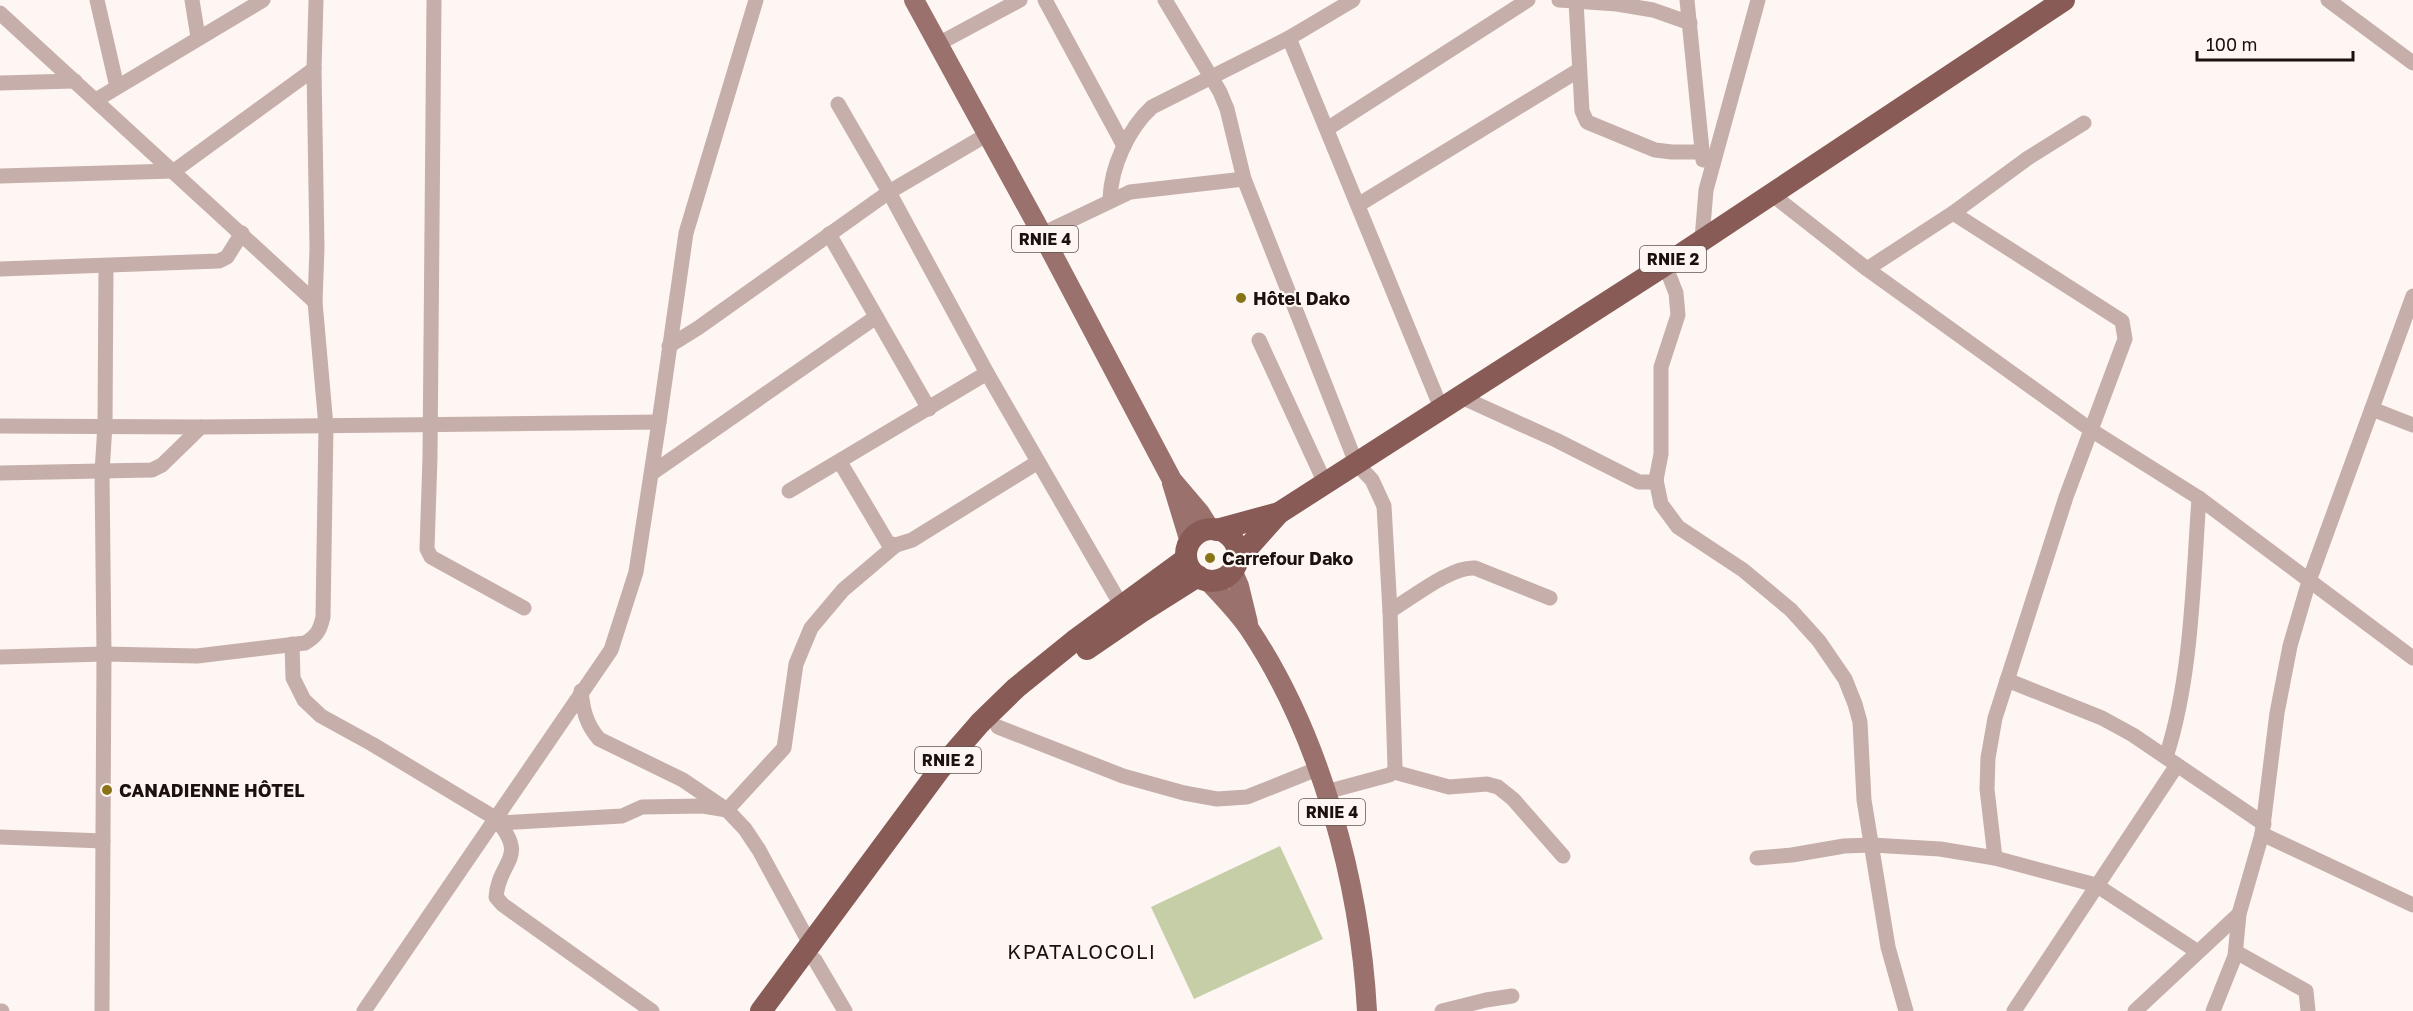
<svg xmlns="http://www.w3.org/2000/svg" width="2413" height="1011" font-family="'Golos Text',sans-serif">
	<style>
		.green { fill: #c6cea7 }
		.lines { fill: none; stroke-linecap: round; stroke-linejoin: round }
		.minor { stroke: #c6aeab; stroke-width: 15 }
		.major { stroke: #9a716c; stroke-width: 20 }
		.highway { stroke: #895b56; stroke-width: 22 }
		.poi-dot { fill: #887417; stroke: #fdf6f3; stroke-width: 2 }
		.labels { text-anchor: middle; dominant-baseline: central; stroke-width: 4.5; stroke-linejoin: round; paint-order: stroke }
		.shield { fill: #fdf6f3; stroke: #605651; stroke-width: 1.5 }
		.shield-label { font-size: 16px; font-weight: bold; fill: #1c110c }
		.poi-label { font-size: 18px; font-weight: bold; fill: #1c110c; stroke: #fdf6f3; text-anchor: start }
		.neighbourhood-label { font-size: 20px; letter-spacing: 1.5px; fill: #1c110c; stroke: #fdf6f3 }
	</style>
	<rect width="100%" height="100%" fill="#fdf6f3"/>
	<polygon class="green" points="1280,846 1323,939 1194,999 1151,907"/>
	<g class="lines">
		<g class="minor">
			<polyline points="97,0 117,87"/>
			<polyline points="192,0 198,37"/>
			<polyline points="434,0 430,457 427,549 431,557 524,608"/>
			<polyline points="1045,0 1124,146"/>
			<polyline points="1165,0 1220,92 1227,109 1244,179 1356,463 1372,480 1384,506 1390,611 1395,767 1394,772 1389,775 1326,792"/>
			<polyline points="1559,0 1617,4 1653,10 1690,23"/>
			<polyline points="1687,0 1703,160"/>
			<polyline points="2328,0 2413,63"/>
			<polyline points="1576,1 1582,111 1587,122 1655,150 1672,152 1702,152"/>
			<polyline points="0,13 315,302"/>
			<polyline points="1289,38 1441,408"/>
			<polyline points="938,44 1020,0"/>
			<polyline points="0,83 75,81"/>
			<polyline points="96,100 263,0"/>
			<polyline points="838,104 889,192 987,373 1121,605"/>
			<polyline points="1327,129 1528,0"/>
			<polyline points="0,176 174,171 314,69"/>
			<polyline points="1770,193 1867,269 2091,430 2199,498 2413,658"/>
			<path d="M1110,199C1111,167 1128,129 1152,107L1289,38L1353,0"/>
			<polyline points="1358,205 1579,70"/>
			<polyline points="1953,213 2122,321 2125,339 2066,497 1995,718 1988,758 1987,789 1995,858"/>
			<polyline points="829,234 929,409"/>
			<polyline points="1042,234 1130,192 1244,179"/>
			<polyline points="1702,239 1706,190 1758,0"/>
			<polyline points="0,269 219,261 227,257 242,233"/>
			<polyline points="1867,269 1953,213 2028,158 2084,123"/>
			<polyline points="1259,340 1325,483"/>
			<polyline points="669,346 698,328 889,192 988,134"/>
			<polyline points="1459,396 1556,440 1639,482 1651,482 1656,480 1661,454 1661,367 1678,315 1676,293 1665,265"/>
			<polyline points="2372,409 2413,425"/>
			<polyline points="659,422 686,233 756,0"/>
			<polyline points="0,426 201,427 659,422 636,572 611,650 364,1011"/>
			<polyline points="840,462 888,543 896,545 912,540 1038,462"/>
			<polyline points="0,473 152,470 162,465 201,427"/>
			<polyline points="652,473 876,317"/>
			<polyline points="1656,480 1661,504 1678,527 1743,570 1791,610 1819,641 1845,679 1855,704 1860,722 1864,800 1888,947 1906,1011"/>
			<polyline points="789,491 987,373"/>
			<path d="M1390,611C1412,598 1451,566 1475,568L1550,598"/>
			<path d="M292,644L293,678L304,700L321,716L372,744L495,818C530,859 499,859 496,897L503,905L652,1011"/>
			<path d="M0,657L104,654L197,656L305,643C317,636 320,630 323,617L326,426L315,302L317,248L314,69L316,0"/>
			<polyline points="2007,680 2102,718 2133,735 2264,824"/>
			<path d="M581,691C583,710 586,724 599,739L683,780L727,810L745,829L759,850L810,944"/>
			<polyline points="998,727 1123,776 1184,793 1217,799 1247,797 1317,769"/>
			<path d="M2166,757C2192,677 2193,581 2199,498"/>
			<polyline points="1394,772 1449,787 1487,784 1498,787 1513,799 1563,856"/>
			<polyline points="499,823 622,816 642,807 703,806 727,810 784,748 796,664 811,628 843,590 896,545"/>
			<polyline points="2262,834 2413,905"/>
			<polyline points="0,837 103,841"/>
			<polyline points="1757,858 1792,855 1844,846 1872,845 1940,849 1995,858 2096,885 2198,952"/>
			<polyline points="2236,952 2306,991 2308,1011"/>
			<polyline points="815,960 845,1011"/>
			<polyline points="0,1011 2,1011"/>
			<polyline points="102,1011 104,654 102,472 105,425 106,266"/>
			<polyline points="1442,1011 1486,1000 1512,996"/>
			<polyline points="2014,1011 2177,765"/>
			<polyline points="2135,1011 2239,914"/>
			<polyline points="2213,1011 2235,956 2239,914 2262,834 2277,713 2290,646 2309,581 2413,296"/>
		</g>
		<g class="major">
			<polyline points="914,0 1042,234 1172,480 1200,513 1210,529"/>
			<polyline points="1172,483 1190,542"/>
			<polyline points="1232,570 1239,586 1248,623"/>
			<path d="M1208,581C1222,596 1238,612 1250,630C1321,737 1360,883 1367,1011"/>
		</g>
		<g class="highway">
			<circle cx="1212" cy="555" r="26"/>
			<polyline points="1216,530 1279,513"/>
			<polyline points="1237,560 1279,513 1665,265 2064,0"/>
			<polyline points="1087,649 1141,612 1198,576"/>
			<polyline points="761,1011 940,769 980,723 1016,688 1074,641 1186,559"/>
		</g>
	</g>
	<g class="poi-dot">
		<circle cx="1241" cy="298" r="6"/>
		<circle cx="1210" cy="558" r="6"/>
		<circle cx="107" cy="790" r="6"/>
	</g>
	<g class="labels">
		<g class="shield">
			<rect x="1012" y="226" width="66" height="26" rx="4.5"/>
			<rect x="1640" y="246" width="66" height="26" rx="4.5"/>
			<rect x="915" y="747" width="66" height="26" rx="4.5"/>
			<rect x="1299" y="799" width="66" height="26" rx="4.5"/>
		</g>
		<g class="shield-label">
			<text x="1045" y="239">RNIE 4</text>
			<text x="1673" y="259">RNIE 2</text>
			<text x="948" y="760">RNIE 2</text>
			<text x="1332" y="812">RNIE 4</text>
		</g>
		<g class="poi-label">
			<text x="1253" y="298">Hôtel Dako</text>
			<text x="1222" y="558">Carrefour Dako</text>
			<text x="119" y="790">CANADIENNE HÔTEL</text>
		</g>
		<g class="neighbourhood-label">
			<text x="1082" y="951">KPATALOCOLI</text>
		</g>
	</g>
	<path d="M2197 51v9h156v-9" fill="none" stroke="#1c110c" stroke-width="3"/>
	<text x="2206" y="51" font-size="18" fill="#1c110c" stroke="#fdf6f3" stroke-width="4.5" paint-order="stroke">100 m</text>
</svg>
